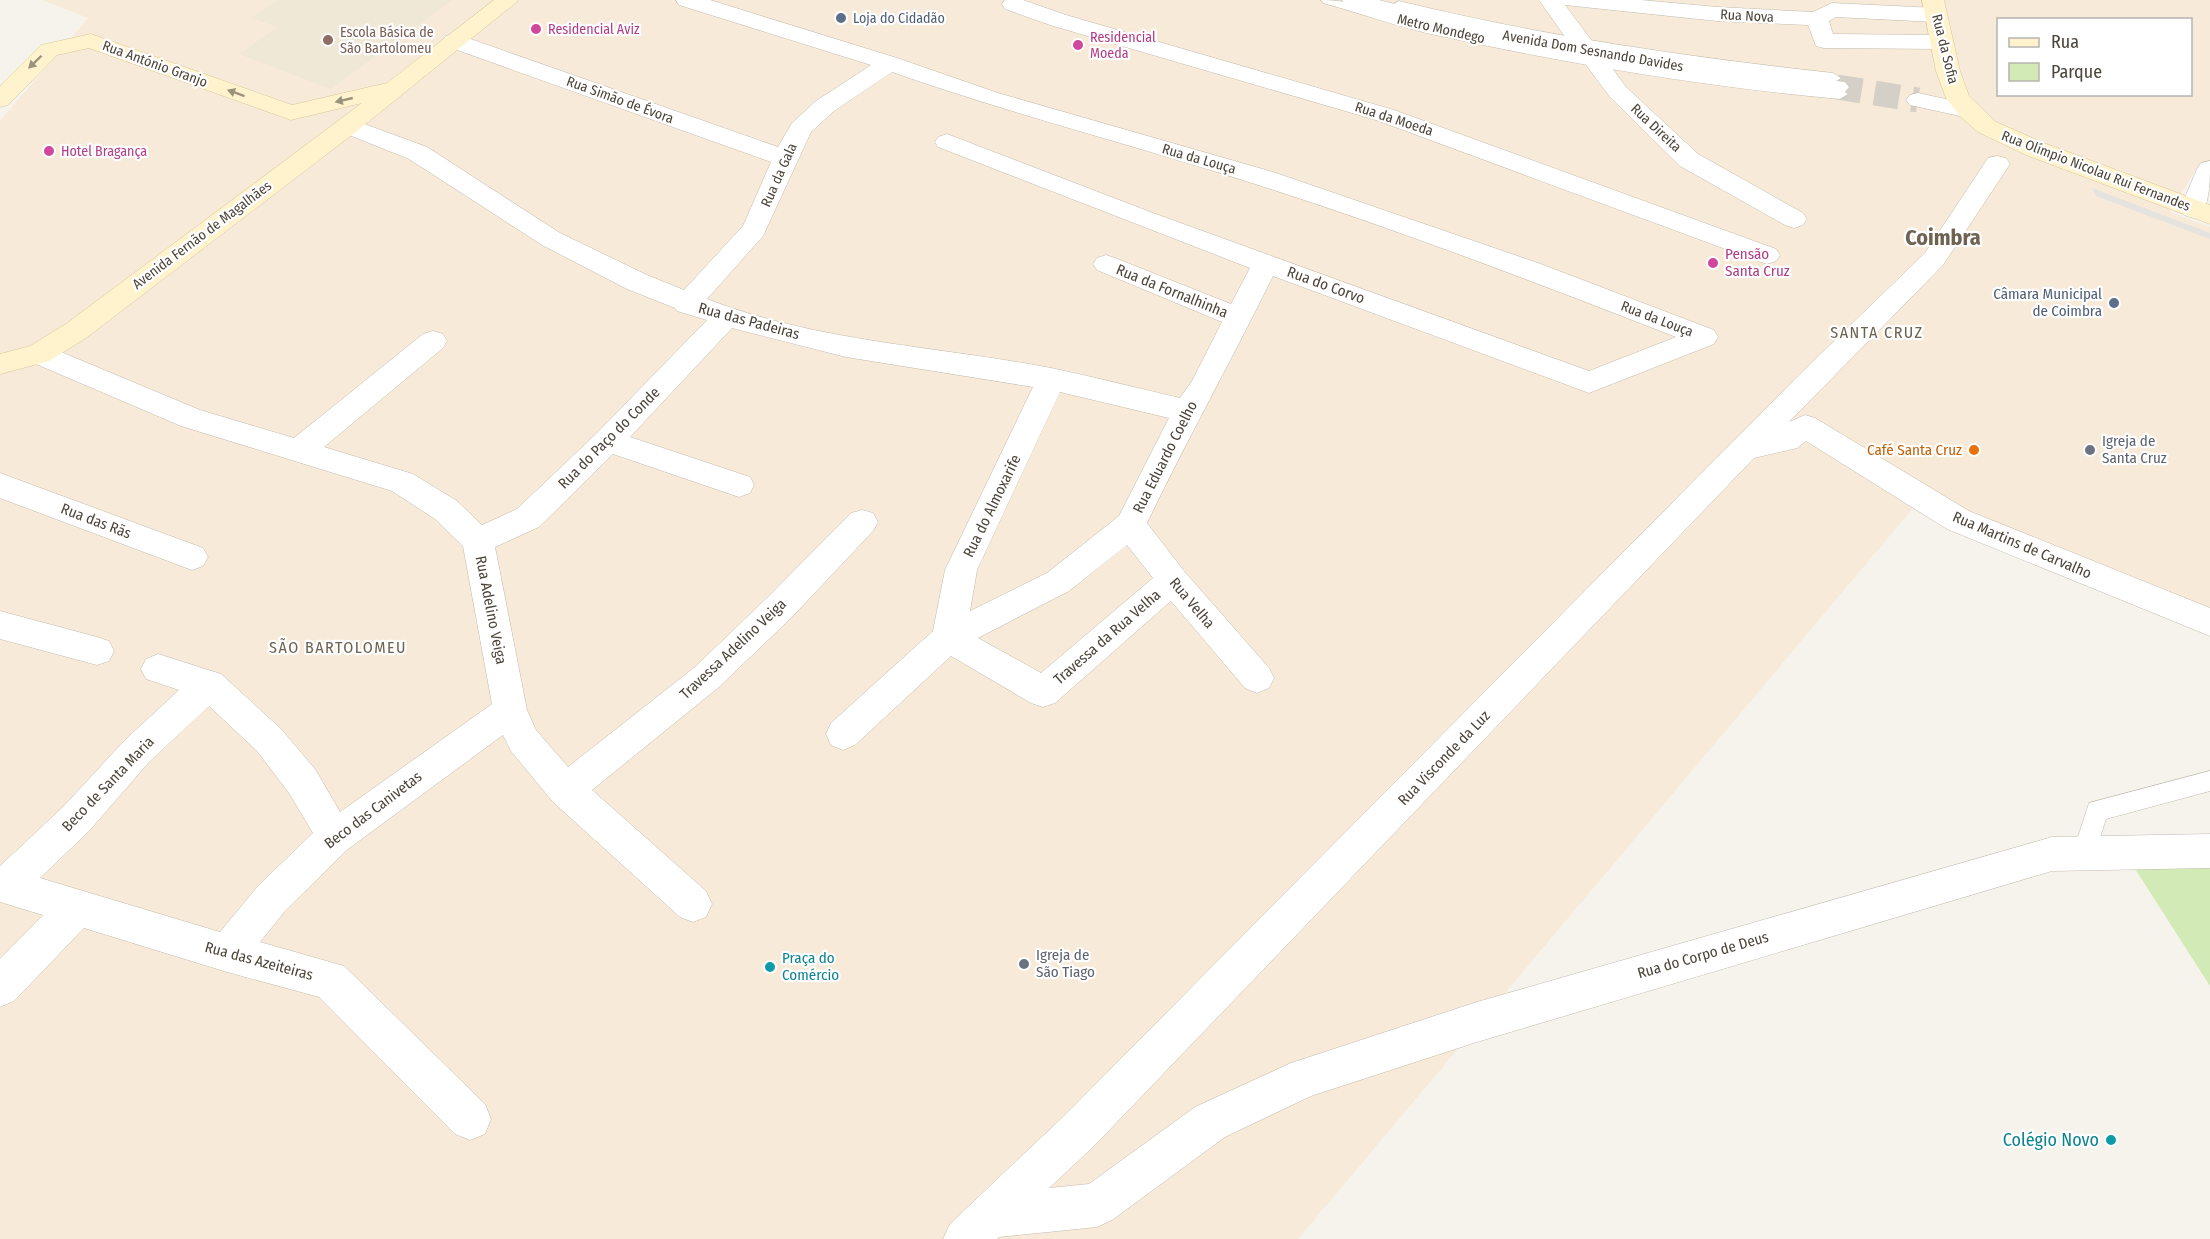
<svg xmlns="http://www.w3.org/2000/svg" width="2210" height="1239" font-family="'Fira Sans Condensed',sans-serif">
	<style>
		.commercial { fill: #f7ead8; fill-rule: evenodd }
		.education { fill: #efe8d6 }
		.green { fill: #d2eab5 }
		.parking { fill: #e5e3e0 }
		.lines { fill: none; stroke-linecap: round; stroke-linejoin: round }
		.street-tunnel { stroke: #d4d0c8; stroke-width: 25; stroke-dasharray: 25 13; stroke-linecap: butt }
		.lane-casing { stroke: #c2bbae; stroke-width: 1 }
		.street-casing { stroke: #c2bbae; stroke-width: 1 }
		.secondary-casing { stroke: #d6c79b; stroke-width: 1 }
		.lane { fill: #fff; fill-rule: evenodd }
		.street { fill: #fff; fill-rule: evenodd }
		.secondary { fill: #fff3cd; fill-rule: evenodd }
		.oneway { fill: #9c937c }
		.service-dot { fill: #5c6f8a; stroke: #fff; stroke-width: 2 }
		.hotel-dot { fill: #d1479c; stroke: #fff; stroke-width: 2 }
		.education-dot { fill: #8d6e63; stroke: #fff; stroke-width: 2 }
		.food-dot { fill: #e8710a; stroke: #fff; stroke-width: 2 }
		.worship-dot { fill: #6b7280; stroke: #fff; stroke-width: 2 }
		.culture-dot { fill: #0f9aa8; stroke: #fff; stroke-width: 2 }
		.labels { text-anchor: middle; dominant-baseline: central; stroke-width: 4.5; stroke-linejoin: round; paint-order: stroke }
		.far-street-label { font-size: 14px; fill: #4b4439; stroke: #fff }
		.far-service-label { font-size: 14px; fill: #4e5e75; stroke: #fff; text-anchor: start }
		.far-hotel-label { font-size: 14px; fill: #b23c85; stroke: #fff; text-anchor: start }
		.far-education-label { font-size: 14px; fill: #785e54; stroke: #fff; text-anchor: start }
		.hotel-label { font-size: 15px; fill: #b23c85; stroke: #fff; text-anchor: start }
		.street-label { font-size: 15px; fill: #4b4439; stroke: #fff }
		.service-label { font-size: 15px; fill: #4e5e75; stroke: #fff; text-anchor: end }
		.worship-label { font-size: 15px; fill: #5b616d; stroke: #fff; text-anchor: start }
		.food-label { font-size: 15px; fill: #c56008; stroke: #fff; text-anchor: end }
		.culture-label { font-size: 15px; fill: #0d838f; stroke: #fff; text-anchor: start }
		.neighbourhood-label { font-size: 16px; letter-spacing: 1.5px; fill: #6e6250; stroke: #fff }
		.near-culture-label { font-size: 18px; fill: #0d838f; stroke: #fff; text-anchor: end }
		.far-town-label { font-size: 22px; font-weight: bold; fill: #6e6250; stroke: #fff }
	</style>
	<rect width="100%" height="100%" fill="#f6f3ec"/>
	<path class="commercial" d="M43,0H2210V165L2196,170L2170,212L2210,227V615L1924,495L1298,1239H0V121L88,18ZM1998,20H2190V94H1998Z"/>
	<polygon class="education" points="278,0 452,0 331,89 239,54 278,27 251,18"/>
	<polygon class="green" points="2132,864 2210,868 2210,986"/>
	<polygon class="parking" points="2092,188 2210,233 2210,239 2096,196"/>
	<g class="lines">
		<polyline class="street-tunnel" points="1837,87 1918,100"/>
		<defs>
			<g id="lane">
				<path d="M1321,0C1365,0 1406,20 1449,29C1578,56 1709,78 1840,89L1848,94L1840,99C1708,87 1575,65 1445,37C1404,29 1363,14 1323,3Z"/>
				<path d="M1399,1C1541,36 1688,57 1833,73L1841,78L1833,83L1666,60L1503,32L1394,8L1392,5Z"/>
				<polygon points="2210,771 2210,791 2106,819 2093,860 2085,863 2077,860 2073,852 2089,803"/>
			</g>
			<g id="street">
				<path d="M676,0H710L897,58L998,93L1273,172L1538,263L1714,330L1718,337L1714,344L1589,393L1273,276C1232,359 1187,440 1147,523L1184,571L1269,668L1274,678L1269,688L1257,693L1245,688L1171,601L1055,703L1043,707L1031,703L951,656L855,745L843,750L831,745L826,734L831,723L933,631L945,570L1033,387L846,357L732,328L630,437L750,477L754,485L750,493L739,497L613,454L539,527L495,547L527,710L536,730L568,767L695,667L768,597L851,513L862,510L873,513L878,522L873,531L792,617L719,687L592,790L706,891L712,904L706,917L693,922L680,917L553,802L511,751L503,735L348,849L285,911L260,942L344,966L485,1104L491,1119L485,1134L470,1140L455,1134L319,997L227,972L84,928L14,1001L0,1007V959L43,915L0,902V866L63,807L125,740L179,690L146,679L141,669L146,659L158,654L221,674L281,729L315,769L340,812L492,704L463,546L435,519L392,491L181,426L29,361L25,354L29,347L39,344L49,347L200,410L294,438L423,334L433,331L443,334L447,341L443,348L324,447L413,474L457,501L482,525L517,509L597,433L707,320L677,311L675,308L627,289L542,245L409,159L339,131L336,126L339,121L348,118L427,147L560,233L647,275L684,290L743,226L771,162L446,46L443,41L446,36L454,34L462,36L778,147L792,123L816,101L871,65L679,5ZM892,72C1011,114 1134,145 1255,184C1397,229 1537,283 1676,337L1589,371L1153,213L947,134L938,137L935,142L938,147L1250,268L1231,304L1115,258L1106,255L1097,258L1093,264L1097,270L1222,322L1192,381L1180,398C1137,388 1094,377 1051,368C936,346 817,342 707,299L763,236L811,132L834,111ZM1060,392L1169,418L1119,516L1047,573L970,611L977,570ZM1127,545L1153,578L1041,673L978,638L1069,591ZM209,706L257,751L289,793L313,833L259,885L220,932L40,878L89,831L149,762Z"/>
				<polygon points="1005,0 1023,0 1066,15 1394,110 1776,249 1780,255 1776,261 1767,264 1758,261 1376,120 1050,25 1005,9 1002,4"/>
				<polygon points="1342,0 1379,0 1449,18 1568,41 1539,0 1641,0 1717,7 1813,12 1832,3 1936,8 1944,10 1947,15 1944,20 1936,22 1836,17 1829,21 1833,34 1942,35 1950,37 1953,42 1950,47 1942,49 1824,48 1816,46 1808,25 1717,21 1565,5 1595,45 1736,69 1845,82 1849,87 1845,92 1837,94 1736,83 1607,61 1626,87 1698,154 1803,213 1807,219 1803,225 1794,228 1785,225 1680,166 1610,97 1580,57 1447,32 1345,5"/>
				<polygon points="1918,93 1978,106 1981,111 1978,116 1969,118 1910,105 1906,100 1910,95"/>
				<polygon points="1997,156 2006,158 2010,164 1943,265 1789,422 1805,415 1815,418 1969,511 2210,608 2210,636 1947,529 1806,441 1797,448 1754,458 1093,1147 1049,1188 1089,1184 1195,1107 1291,1063 1477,1002 2052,837 2210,834 2210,868 2052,871 1477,1042 1311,1096 1225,1137 1112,1220 1097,1227 999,1237 997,1239 943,1239 950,1224 1063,1117 1799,375 1925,253 1988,158"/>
				<path d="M2210,161C2210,180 2210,198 2202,215L2193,218L2184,215L2180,209L2197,169L2201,163Z"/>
				<polygon points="0,473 203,548 208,557 203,566 192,570 0,498"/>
				<polygon points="0,611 97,637 109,641 114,651 109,661 97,665 0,639"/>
			</g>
			<g id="secondary">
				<polygon points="494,0 519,0 357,131 86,338 49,361 0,374 0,354 30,346 66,324 362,103 291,120 89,48 57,55 8,105 0,107 0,86 41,45 91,34 292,105 387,83"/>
				<polygon points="1922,0 1944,0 1960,71 1969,96 1996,122 2044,143 2210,205 2210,224 2026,155 1978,132 1960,116 1946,98 1936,71"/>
			</g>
		</defs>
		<use href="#lane" class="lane-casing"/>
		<use href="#street" class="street-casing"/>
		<use href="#secondary" class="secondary-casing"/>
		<use href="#lane" class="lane"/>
		<use href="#street" class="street"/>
		<use href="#secondary" class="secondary"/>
	</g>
	<defs><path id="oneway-solid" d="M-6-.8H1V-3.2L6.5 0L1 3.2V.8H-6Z" transform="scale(1.5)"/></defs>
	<g class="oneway">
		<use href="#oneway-solid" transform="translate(35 62) rotate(136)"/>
		<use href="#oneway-solid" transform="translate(236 93) rotate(-160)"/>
		<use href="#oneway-solid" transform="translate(344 100) rotate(167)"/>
	</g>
	<g class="service-dot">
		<circle cx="841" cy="18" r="6"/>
		<circle cx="2114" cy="303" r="6"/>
	</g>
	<g class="hotel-dot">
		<circle cx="536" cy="29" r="6"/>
		<circle cx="1078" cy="45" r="6"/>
		<circle cx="49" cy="151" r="6"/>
		<circle cx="1713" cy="263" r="6"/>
	</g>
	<circle class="education-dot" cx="328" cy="40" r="6"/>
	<circle class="food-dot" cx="1974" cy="450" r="6"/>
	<g class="worship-dot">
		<circle cx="2090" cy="450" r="6"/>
		<circle cx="1024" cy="964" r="6"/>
	</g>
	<g class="culture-dot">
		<circle cx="770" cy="967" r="6"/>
		<circle cx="2111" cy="1140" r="6"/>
	</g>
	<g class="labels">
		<g class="far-street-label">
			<text transform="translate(1747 16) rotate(3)">Rua Nova</text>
			<text transform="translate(1441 29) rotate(13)">Metro Mondego</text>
			<text transform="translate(1945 49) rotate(76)">Rua da Sofia</text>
			<text transform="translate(1593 51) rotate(10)">Avenida Dom Sesnando Davides</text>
			<text transform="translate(155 64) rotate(20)">Rua António Granjo</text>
			<text transform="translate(620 100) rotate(20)">Rua Simão de Évora</text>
			<text transform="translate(1394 119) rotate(18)">Rua da Moeda</text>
			<text transform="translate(1656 128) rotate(43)">Rua Direita</text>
			<text transform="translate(1199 159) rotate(16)">Rua da Louça</text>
			<text transform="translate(2096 171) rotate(21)">Rua Olímpio Nicolau Rui Fernandes</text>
			<text transform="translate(779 175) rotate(-66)">Rua da Gala</text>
			<text transform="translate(202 235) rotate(-37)">Avenida Fernão de Magalhães</text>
			<text transform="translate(1657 319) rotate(21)">Rua da Louça</text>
		</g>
		<g class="far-service-label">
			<text x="853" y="18">Loja do Cidadão</text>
		</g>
		<g class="far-hotel-label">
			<text x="548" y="29">Residencial Aviz</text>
			<text x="1090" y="37">Residencial<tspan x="1090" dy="16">Moeda</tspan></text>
			<text x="61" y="151">Hotel Bragança</text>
		</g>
		<g class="far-education-label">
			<text x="340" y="32">Escola Básica de<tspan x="340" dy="16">São Bartolomeu</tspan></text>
		</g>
		<g class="hotel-label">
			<text x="1725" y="254">Pensão<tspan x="1725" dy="17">Santa Cruz</tspan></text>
		</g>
		<g class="street-label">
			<text transform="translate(1326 285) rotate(20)">Rua do Corvo</text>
			<text transform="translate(1172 291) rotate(22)">Rua da Fornalhinha</text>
			<text transform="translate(749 321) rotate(15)">Rua das Padeiras</text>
			<text transform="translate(609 438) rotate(-45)">Rua do Paço do Conde</text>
			<text transform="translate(1165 457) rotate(-63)">Rua Eduardo Coelho</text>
			<text transform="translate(992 506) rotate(-64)">Rua do Almoxarife</text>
			<text transform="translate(96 521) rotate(21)">Rua das Rãs</text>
			<text transform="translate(2022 545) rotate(23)">Rua Martins de Carvalho</text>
			<text transform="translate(1192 603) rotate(50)">Rua Velha</text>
			<text transform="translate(491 610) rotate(79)">Rua Adelino Veiga</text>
			<text transform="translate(1107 637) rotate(-41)">Travessa da Rua Velha</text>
			<text transform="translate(733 649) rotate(-43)">Travessa Adelino Veiga</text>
			<text transform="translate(1444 758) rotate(-46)">Rua Visconde da Luz</text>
			<text transform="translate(108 784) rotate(-46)">Beco de Santa Maria</text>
			<text transform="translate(373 810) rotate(-37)">Beco das Canivetas</text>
			<text transform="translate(1703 955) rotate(-16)">Rua do Corpo de Deus</text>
			<text transform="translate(259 961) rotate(15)">Rua das Azeiteiras</text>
		</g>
		<g class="service-label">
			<text x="2102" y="294">Câmara Municipal<tspan x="2102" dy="17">de Coimbra</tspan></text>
		</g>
		<g class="worship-label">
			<text x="2102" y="441">Igreja de<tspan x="2102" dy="17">Santa Cruz</tspan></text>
			<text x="1036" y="955">Igreja de<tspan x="1036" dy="17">São Tiago</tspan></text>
		</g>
		<g class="food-label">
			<text x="1962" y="450">Café Santa Cruz</text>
		</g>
		<g class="culture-label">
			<text x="782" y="958">Praça do<tspan x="782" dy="17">Comércio</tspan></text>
		</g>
		<g class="neighbourhood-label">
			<text x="1877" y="332">SANTA CRUZ</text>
			<text x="338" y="647">SÃO BARTOLOMEU</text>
		</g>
		<g class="near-culture-label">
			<text x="2099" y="1140">Colégio Novo</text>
		</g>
		<g class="far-town-label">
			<text x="1943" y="237">Coimbra</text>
		</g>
	</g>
	<rect x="1997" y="18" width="195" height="78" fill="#ffffff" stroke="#b7b4b0" stroke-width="1.5"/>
	<rect x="2009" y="38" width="30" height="9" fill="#fff3cd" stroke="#b7b4b0" stroke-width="1.5"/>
	<text x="2051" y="48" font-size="18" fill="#4b4439">Rua</text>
	<rect x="2009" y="63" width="30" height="18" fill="#d2eab5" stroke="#b7b4b0" stroke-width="1.5"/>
	<text x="2051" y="78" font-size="18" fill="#4b4439">Parque</text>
</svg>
